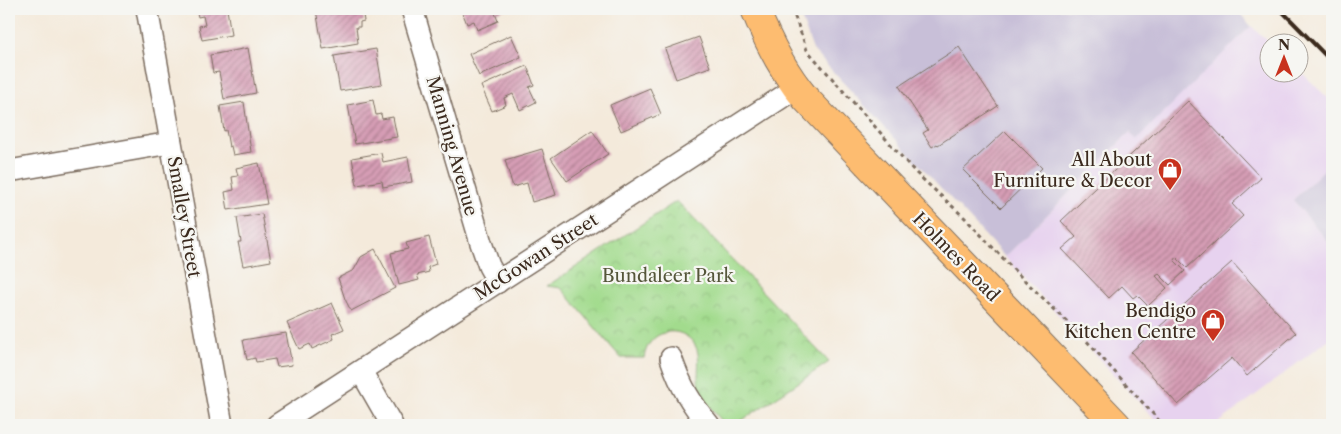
<svg xmlns="http://www.w3.org/2000/svg" width="1341" height="434" font-family="'Libre Caslon Text',serif">
	<style>
		.built { fill: #e7d2ef }
		.industrial { fill: #c8bfd8 }
		.park { fill: url(#park-crowns); stroke: #6e8256 }
		.building { fill: url(#building-hatch) }
		.lines { fill: none; stroke-linecap: round; stroke-linejoin: round }
		.minor-casing { stroke: #7c6d60; stroke-width: 24 }
		.major-casing { stroke: #7c6d60; stroke-width: 30 }
		.path { stroke: #7c6d60; stroke-width: 3; stroke-dasharray: 4 4; stroke-linecap: butt }
		.minor { stroke: #fff; stroke-width: 21 }
		.major { stroke: #fdbc6f; stroke-width: 28 }
		.rail { stroke: #3b2a1e; stroke-width: 4 }
		.labels { text-anchor: middle; dominant-baseline: central; stroke-width: 4.5; stroke-linejoin: round; paint-order: stroke }
		.street-label { font-size: 18px; fill: #3b2a1e; stroke: #f6f6f2 }
		.poi-label { font-size: 18px; fill: #3b2a1e; stroke: #f6f6f2; text-anchor: end }
		.park-label { font-size: 18px; fill: #55563a; stroke: #f6f6f2 }
	</style>
	<defs>
		<pattern id="park-crowns" width="20" height="18" patternUnits="userSpaceOnUse" patternTransform="scale(1.25)"><rect width="20" height="18" fill="#a2db8d"/><path d="M2 6a3 3 0 1 1 6 0M12 15a3 3 0 1 1 6 0" fill="none" stroke="#8cbc79"/></pattern>
		<pattern id="building-hatch" width="6" height="6" patternUnits="userSpaceOnUse" patternTransform="scale(1.25)"><rect width="6" height="6" fill="#d69db5"/><path d="M-1 1l2-2M0 6l6-6M5 7l2-2" fill="none" stroke="#af8093"/></pattern>
	</defs>
	<rect width="100%" height="100%" fill="#f6f6f2"/>
	<filter id="ink" filterUnits="userSpaceOnUse"><feTurbulence type="fractalNoise" baseFrequency=".02" numOctaves="2"/><feDisplacementMap in="SourceGraphic" scale="10" xChannelSelector="R" yChannelSelector="G"/><feConvolveMatrix kernelMatrix="1 2 1 2 8 2 1 2 1" color-interpolation-filters="sRGB"/></filter>
	<filter id="wash" filterUnits="userSpaceOnUse"><feTurbulence type="fractalNoise" baseFrequency=".0096" numOctaves="4" result="noise"/><feDisplacementMap in="SourceGraphic" scale="20" xChannelSelector="R" yChannelSelector="G"/><feGaussianBlur stdDeviation="1.12" result="paint"/><feColorMatrix in="noise" values="0 0 0 0 0 0 0 0 0 0 0 0 0 0 0 0 0 1.4 0 .05"/><feComposite in="paint" operator="in"/></filter>
	<g filter="url(#wash)">
		<rect width="100%" height="100%" fill="#f4eadb"/>
		<polygon class="built" points="1251,26 1269,42 1268,72 1298,72 1299,70 1332,102 1332,162 1293,200 1332,246 1332,337 1216,425 1160,425 1005,257 1130,132 1136,139"/>
		<g class="industrial">
			<polygon points="798,9 1236,9 1251,26 1136,140 1130,132 1005,257 813,50"/>
			<polygon points="1332,162 1332,246 1293,200"/>
		</g>
		<path class="park" d="M677,201L829,362L735,425H726C716,414 703,402 699,387C696,374 702,357 695,345C681,323 648,329 644,358H621L561,288L547,286Z"/>
		<g id="blocks">
			<g class="building">
				<polygon points="196,9 227,9 231,35 202,40 199,26 205,25 203,16 198,17"/>
				<polygon points="325,9 362,9 364,21 360,22 360,27 356,27 358,43 323,49 316,10"/>
				<polygon points="461,9 506,9 495,13 498,21 477,30 474,21 467,24"/>
				<polygon points="511,35 521,57 479,76 469,54"/>
				<polygon points="699,37 710,67 676,79 665,49"/>
				<polygon points="959,47 998,106 938,145 937,144 932,147 923,133 928,130 899,86"/>
				<polygon points="248,48 256,93 224,99 219,72 213,73 210,55"/>
				<polygon points="376,49 382,84 340,91 334,56"/>
				<polygon points="527,66 534,85 529,87 536,102 520,110 513,94 504,98 506,105 492,111 481,86"/>
				<polygon points="650,88 661,114 621,131 610,105"/>
				<polygon points="373,100 376,115 381,114 382,119 393,117 397,137 355,144 348,105"/>
				<polygon points="1188,101 1261,178 1232,204 1243,216 1187,268 1176,257 1174,260 1185,271 1170,285 1159,274 1156,276 1167,288 1148,306 1137,295 1133,298 1122,286 1109,298 1062,249 1076,237 1061,221"/>
				<polygon points="244,102 251,152 233,155 231,146 229,147 226,130 224,131 220,106"/>
				<polygon points="592,130 608,154 567,181 551,158"/>
				<polygon points="1005,131 1042,168 1001,208 963,170"/>
				<polygon points="542,149 556,195 532,202 527,183 513,187 505,160"/>
				<polygon points="381,153 383,162 408,157 412,182 383,187 382,181 357,185 352,158"/>
				<polygon points="259,163 267,204 228,210 225,192 234,190 232,177 238,176 236,168"/>
				<polygon points="262,214 271,261 243,266 238,242 241,242 237,218"/>
				<polygon points="429,237 436,264 428,267 429,272 417,275 419,280 399,285 391,253 408,249 406,243"/>
				<polygon points="375,249 395,288 351,311 345,299 338,278 354,270 361,257"/>
				<polygon points="1232,262 1296,333 1247,376 1232,358 1178,405 1131,352"/>
				<polygon points="332,303 344,329 332,334 334,339 312,349 310,344 299,349 287,323"/>
				<polygon points="286,333 292,365 277,367 275,359 256,362 255,358 247,360 243,340"/>
			</g>
		</g>
	</g>
	<g filter="url(#ink)">
		<use href="#blocks" fill-opacity="0" stroke="#7c6d60" stroke-width="1"/>
		<g class="lines">
			<defs>
				<g id="minor">
					<polyline points="147,9 222,425"/>
					<polyline points="412,9 481,243 489,266 498,282"/>
					<polyline points="9,171 170,143"/>
					<path d="M671,358C681,387 690,402 709,425"/>
					<polyline points="361,371 392,425"/>
					<polyline points="277,425 796,88"/>
				</g>
				<path id="major" d="M755,9C768,42 783,72 806,99L1117,425"/>
			</defs>
			<use href="#minor" class="minor-casing"/>
			<use href="#major" class="major-casing"/>
			<polyline class="path" points="792,9 807,50 916,173 964,217 1016,272 1084,338 1163,425"/>
			<use href="#minor" class="minor"/>
			<use href="#major" class="major"/>
			<polyline class="rail" points="1280,9 1332,62"/>
		</g>
	</g>
	<defs>
		<symbol id="shop-pin" viewBox="-11 -11 22 30"><path d="M0 17L-7.5 6A9.5 9.5 0 1 1 7.5 6Z" fill="#c8321e" stroke="#f6f6f2"/><path d="M-5-2.5h2.3a2.7 3.5 0 0 1 5.4 0H5L5.5 6h-11ZM-1.5-2.5h3a1.5 2.3 0 0 0-3 0Z" fill="#fff"/></symbol>
	</defs>
	<g fill-rule="evenodd">
		<use href="#shop-pin" x="1156" y="156" width="28" height="38"/>
		<use href="#shop-pin" x="1199" y="307" width="28" height="38"/>
	</g>
	<g class="labels">
		<g class="street-label">
			<text transform="translate(452 146) rotate(74)">Manning Avenue</text>
			<text transform="translate(184 217) rotate(80)">Smalley Street</text>
			<text transform="translate(536 257) rotate(-33)">McGowan Street</text>
			<text transform="translate(956 257) rotate(46)">Holmes Road</text>
		</g>
		<g class="poi-label">
			<text x="1152" y="160">All About<tspan x="1152" dy="21">Furniture &amp; Decor</tspan></text>
			<text x="1196" y="311">Bendigo<tspan x="1196" dy="21">Kitchen Centre</tspan></text>
		</g>
		<g class="park-label">
			<text x="668" y="276">Bundaleer Park</text>
		</g>
	</g>
	<rect width="1341" height="434" fill="none" stroke="#f6f6f2" stroke-width="30"/>
	<g transform="translate(1284 58)"><circle r="24" fill="#f6f6f2" stroke="#aba49d"/>
	<path d="M0-4L9 19L0 12L-9 19Z" fill="#c8321e"/>
	<text y="-8" font-size="14" font-weight="bold" text-anchor="middle" fill="#3b2a1e">N</text>
	</g>
</svg>
